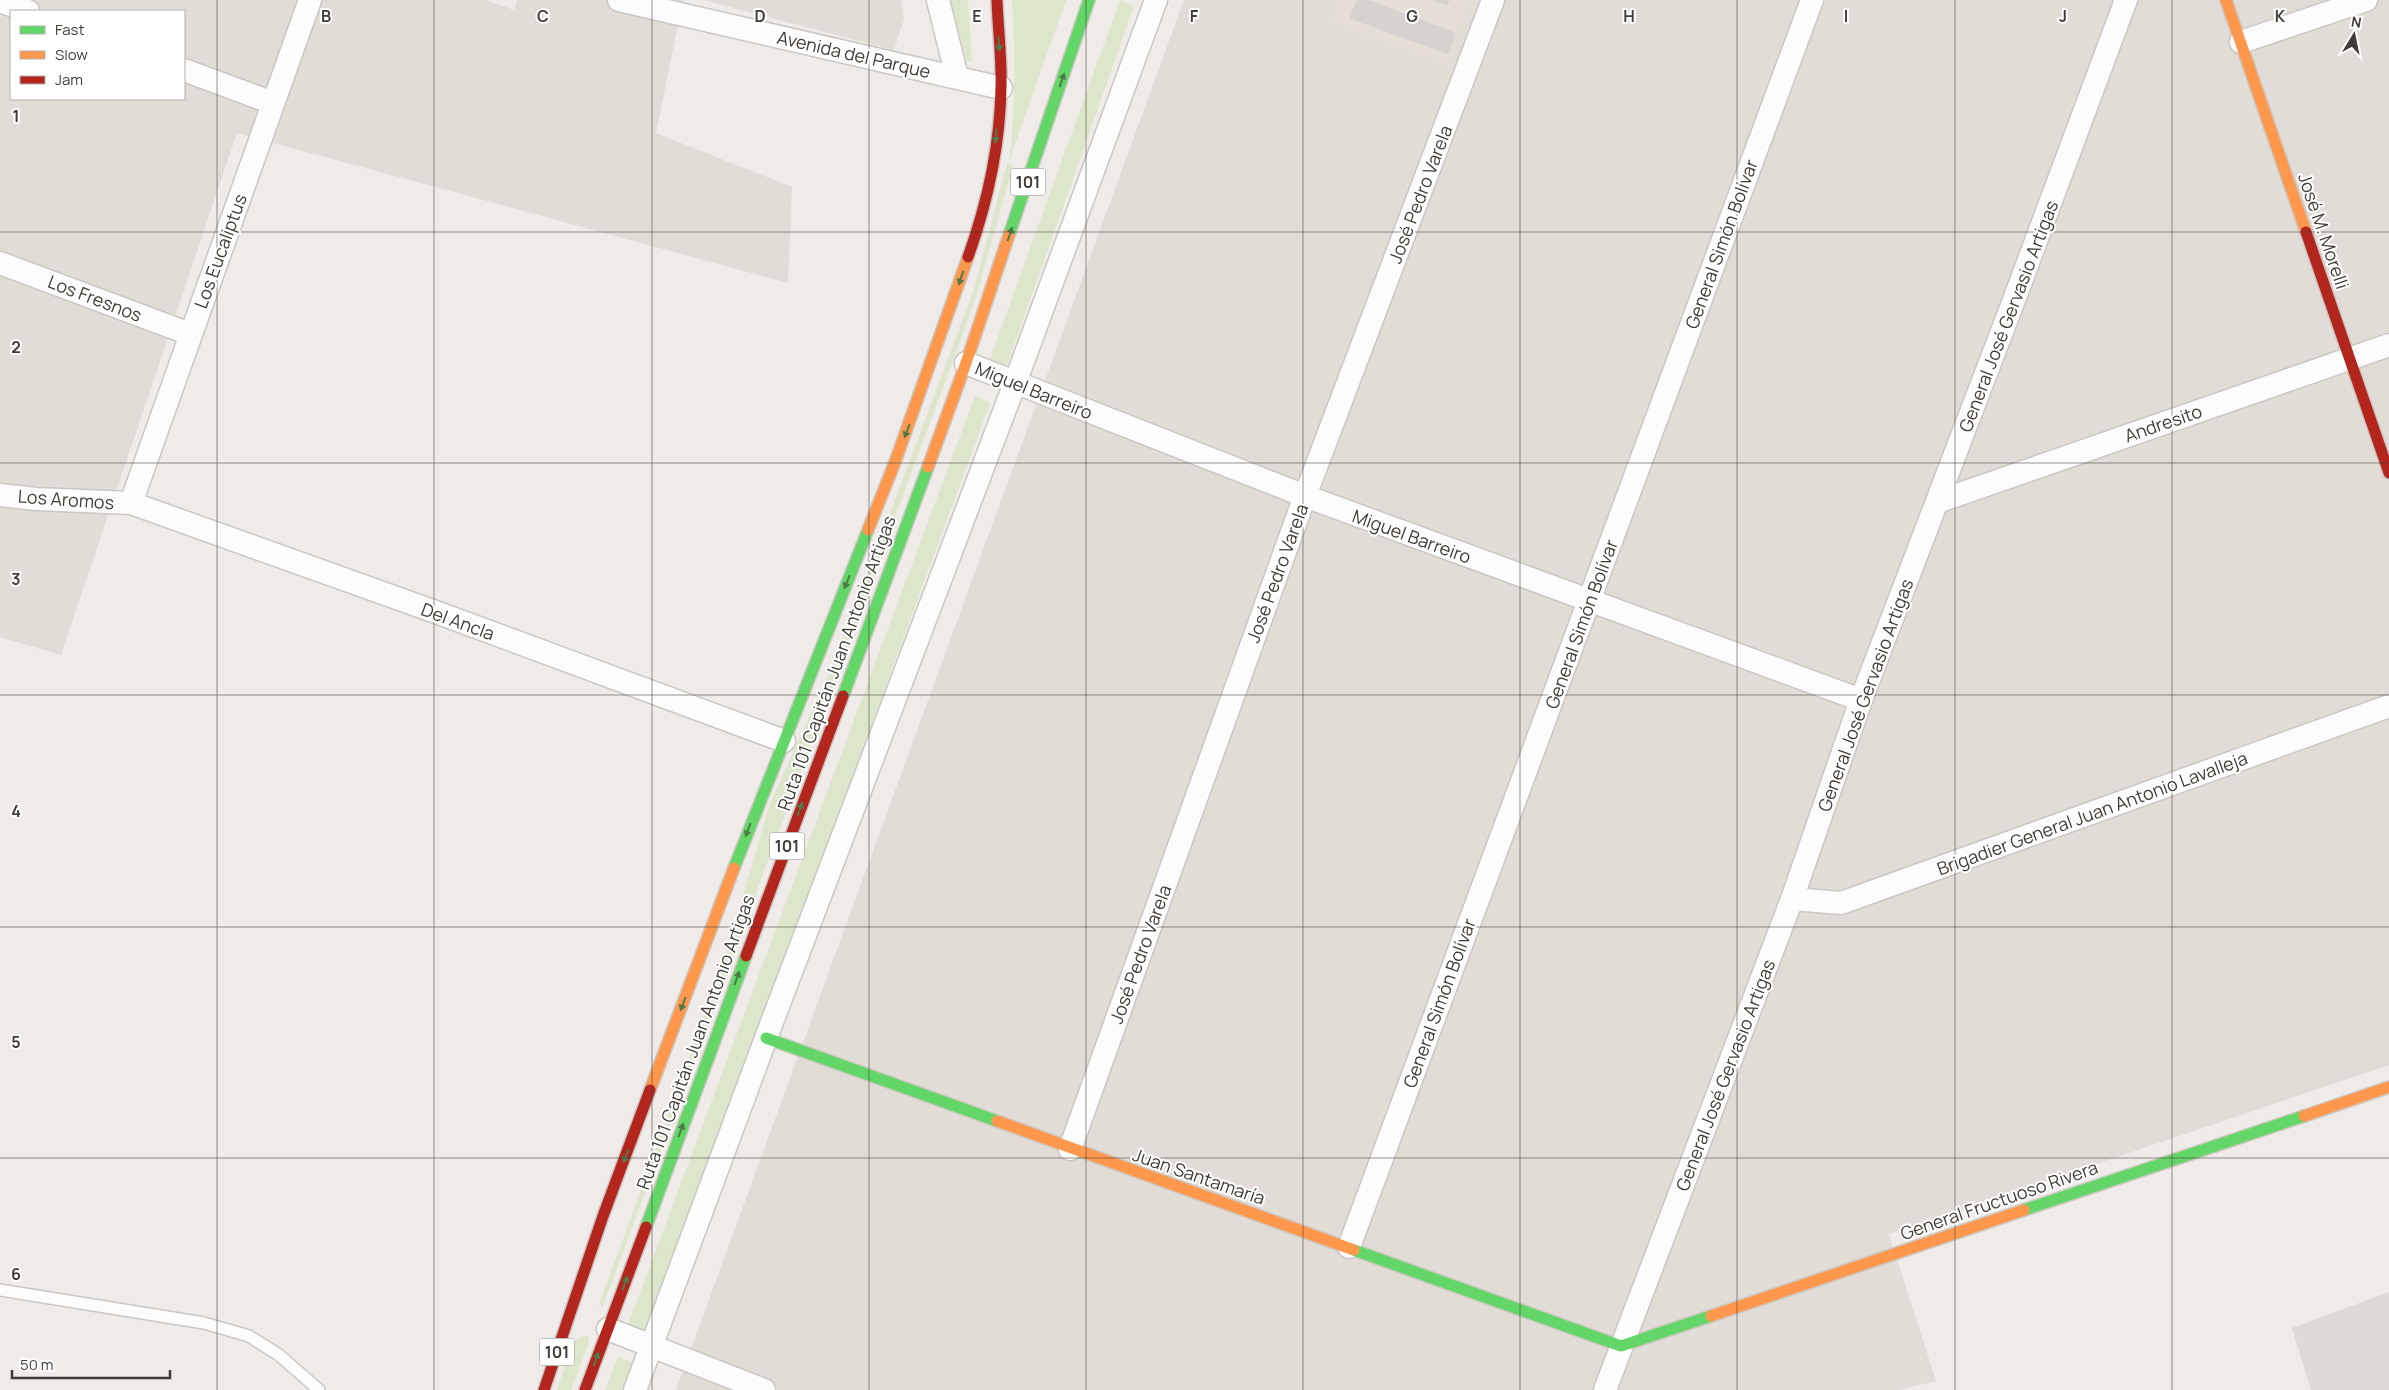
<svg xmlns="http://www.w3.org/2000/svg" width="2389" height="1390" font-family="Manrope,sans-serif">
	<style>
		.residential { fill: #e1ddd6; fill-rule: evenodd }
		.industrial { fill: #dedad6 }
		.education { fill: #e4ded4 }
		.green { fill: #dde6ca }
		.building { fill: #d6d3cf; stroke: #d6d2ce }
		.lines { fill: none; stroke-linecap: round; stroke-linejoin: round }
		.lane-casing { stroke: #cac7c4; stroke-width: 14 }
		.street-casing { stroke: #cac7c4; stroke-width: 25 }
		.fast-casing { stroke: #ccc7c0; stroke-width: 14 }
		.slow-casing { stroke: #ccc7c0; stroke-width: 14 }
		.jam-casing { stroke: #ccc7c0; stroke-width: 14 }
		.lane { stroke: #fcfcfc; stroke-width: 11 }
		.street { stroke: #fcfcfc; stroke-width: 22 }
		.fast { stroke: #63d668; stroke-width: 11 }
		.slow { stroke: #ff974d; stroke-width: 11 }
		.jam { stroke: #b3261e; stroke-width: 11 }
		.oneway { fill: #4f7a4a }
		.grid { fill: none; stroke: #423c36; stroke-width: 1; stroke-opacity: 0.55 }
		.labels { text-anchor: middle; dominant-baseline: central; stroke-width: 4; stroke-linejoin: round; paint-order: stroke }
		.shield { fill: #fff; stroke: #7b7672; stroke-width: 1 }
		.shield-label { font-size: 16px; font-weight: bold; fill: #423c36 }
		.street-label { font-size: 18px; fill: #423c36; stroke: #fff }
		.grid-label { font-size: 16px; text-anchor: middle; font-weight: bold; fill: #423c36; stroke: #fff; stroke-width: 4; stroke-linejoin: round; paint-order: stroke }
	</style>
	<rect width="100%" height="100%" fill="#eeebe8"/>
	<g class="residential">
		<path d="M0,0H485L514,10L517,0H683L656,133L792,187L788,283L237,133L61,655L0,637ZM11,11H184V99H11Z"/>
		<polygon points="703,0 901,0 904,19 894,50"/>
		<polygon points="1184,0 2389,0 2389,1065 1889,1234 1936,1381 1898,1390 676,1390"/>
	</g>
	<polygon class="industrial" points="2389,1292 2389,1390 2311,1390 2292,1328"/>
	<polygon class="education" points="1339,0 1468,0 1444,64 1330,22"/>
	<g class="green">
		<polygon points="950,0 968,0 972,61 967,61"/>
		<path d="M1012,0H1066L1009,161C1016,107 1015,54 1012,0Z"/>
		<polygon points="1120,0 1134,6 1007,365 990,359"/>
		<polygon points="1007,163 1013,166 978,290 958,347 603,1306 599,1305 719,976 770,804 835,660 974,289"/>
		<polygon points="975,396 990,403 647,1333 628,1325"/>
		<polygon points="584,1336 588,1337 589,1342 571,1390 557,1390 573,1342"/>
		<polygon points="618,1357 633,1363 623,1390 605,1390"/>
	</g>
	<g class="building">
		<polygon points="1357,0 1367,0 1455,33 1448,54 1350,18"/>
		<polygon points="1433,0 1449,0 1447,5"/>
	</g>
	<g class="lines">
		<defs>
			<polyline id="lane" points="0,1290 204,1323 249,1336 279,1355 319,1390"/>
			<g id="street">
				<polyline points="619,0 1001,88"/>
				<polyline points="938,0 957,77"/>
				<polyline points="0,1 28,11"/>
				<polyline points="2241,42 2366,0"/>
				<polyline points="184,70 273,103"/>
				<polyline points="0,263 190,334"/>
				<polyline points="966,363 1305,496 1861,700"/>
				<polyline points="0,495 36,499 131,503 433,611 784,741"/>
				<polyline points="1937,502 2389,345"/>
				<polyline points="131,503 310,0"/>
				<polyline points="1792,899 1841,903 2389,706"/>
				<polyline points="1070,1149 1305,496 1493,0"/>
				<polyline points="1349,1247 1812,0"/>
				<polyline points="608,1329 764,1390"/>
				<polyline points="635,1390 766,1038 1015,383 1156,0"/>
				<polyline points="1605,1390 1792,899 1861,700 2014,300 2126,0"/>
			</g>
			<g id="fast">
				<polyline points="1009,235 1089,0"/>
				<polyline points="843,696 928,467"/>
				<polyline points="734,868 868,530"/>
				<polyline points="766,1038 997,1121"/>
				<polyline points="2024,1210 2304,1116"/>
				<polyline points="646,1227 746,956"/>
				<polyline points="1354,1250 1621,1346 1711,1316"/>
			</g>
			<g id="slow">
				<polyline points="2226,0 2306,232"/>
				<polyline points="928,467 966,363 1009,235"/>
				<polyline points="868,530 895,462 968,257"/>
				<polyline points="650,1090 734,868"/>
				<polyline points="2304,1116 2389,1087"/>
				<polyline points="997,1121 1354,1250"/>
				<polyline points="1711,1316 2024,1210"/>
			</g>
			<g id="jam">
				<polyline points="2306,232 2389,473"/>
				<path d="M968,257C987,204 1000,145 1001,88C1002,59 998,29 997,0"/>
				<polyline points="746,956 843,696"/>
				<polyline points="544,1390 603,1216 650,1090"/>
				<polyline points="585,1390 646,1227"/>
			</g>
		</defs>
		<use href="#lane" class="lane-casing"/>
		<use href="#street" class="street-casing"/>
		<use href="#fast" class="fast-casing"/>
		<use href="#slow" class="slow-casing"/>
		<use href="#jam" class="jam-casing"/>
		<use href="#lane" class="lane"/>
		<use href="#street" class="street"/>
		<use href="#fast" class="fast"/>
		<use href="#slow" class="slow"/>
		<use href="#jam" class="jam"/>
	</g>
	<defs><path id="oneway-solid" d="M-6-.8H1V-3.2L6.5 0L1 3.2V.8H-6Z" transform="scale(1.25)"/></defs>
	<g class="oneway">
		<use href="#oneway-solid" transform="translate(999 44) rotate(87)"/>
		<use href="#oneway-solid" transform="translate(1062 80) rotate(-71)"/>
		<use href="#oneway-solid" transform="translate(996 136) rotate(95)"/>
		<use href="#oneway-solid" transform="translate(1010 234) rotate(-71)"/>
		<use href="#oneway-solid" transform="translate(961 278) rotate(109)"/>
		<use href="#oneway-solid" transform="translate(907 431) rotate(111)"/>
		<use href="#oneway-solid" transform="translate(847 582) rotate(112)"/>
		<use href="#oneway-solid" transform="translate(800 809) rotate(-70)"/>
		<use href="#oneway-solid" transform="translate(748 830) rotate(111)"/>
		<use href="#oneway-solid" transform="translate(737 978) rotate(-70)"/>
		<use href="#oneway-solid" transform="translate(683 1004) rotate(111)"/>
		<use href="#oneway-solid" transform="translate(681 1130) rotate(-70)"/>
		<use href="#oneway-solid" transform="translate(626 1156) rotate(111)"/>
		<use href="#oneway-solid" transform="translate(625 1283) rotate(-70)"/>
		<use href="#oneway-solid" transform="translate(596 1359) rotate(-70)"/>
	</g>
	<path class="grid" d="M217,0V1390M434,0V1390M652,0V1390M869,0V1390M1086,0V1390M1303,0V1390M1520,0V1390M1737,0V1390M1955,0V1390M2172,0V1390M0,232H2389M0,463H2389M0,695H2389M0,927H2389M0,1158H2389"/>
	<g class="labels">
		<g class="shield">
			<rect x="1010.5" y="168.5" width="35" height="27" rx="4"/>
			<rect x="769.5" y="832.5" width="35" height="27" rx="4"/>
			<rect x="539.5" y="1338.5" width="35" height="27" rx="4"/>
		</g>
		<g class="shield-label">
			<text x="1028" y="182">101</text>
			<text x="787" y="846">101</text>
			<text x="557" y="1352">101</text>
		</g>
		<g class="street-label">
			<text transform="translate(854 54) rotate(13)">Avenida del Parque</text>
			<text transform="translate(1420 194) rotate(-69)">José Pedro Varela</text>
			<text transform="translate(2324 231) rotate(71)">José M. Morelli</text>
			<text transform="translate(1721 244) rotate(-70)">General Simón Bolívar</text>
			<text transform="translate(220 251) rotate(-70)">Los Eucaliptus</text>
			<text transform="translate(95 298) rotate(21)">Los Fresnos</text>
			<text transform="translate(2008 316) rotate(-69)">General José Gervasio Artigas</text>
			<text transform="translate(1034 390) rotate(22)">Miguel Barreiro</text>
			<text transform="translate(2163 423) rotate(-19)">Andresito</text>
			<text transform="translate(66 499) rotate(4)">Los Aromos</text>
			<text transform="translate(1412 536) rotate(20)">Miguel Barreiro</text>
			<text transform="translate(1277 573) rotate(-70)">José Pedro Varela</text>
			<text transform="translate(458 621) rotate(20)">Del Ancla</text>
			<text transform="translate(1581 624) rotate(-70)">General Simón Bolívar</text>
			<text transform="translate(836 663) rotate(-70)">Ruta 101 Capitán Juan Antonio Artigas</text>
			<text transform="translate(1865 695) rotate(-70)">General José Gervasio Artigas</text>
			<text transform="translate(2092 813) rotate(-20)">Brigadier General Juan Antonio Lavalleja</text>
			<text transform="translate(1140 954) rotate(-70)">José Pedro Varela</text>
			<text transform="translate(1439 1003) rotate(-70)">General Simón Bolívar</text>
			<text transform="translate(695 1042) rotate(-70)">Ruta 101 Capitán Juan Antonio Artigas</text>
			<text transform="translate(1725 1075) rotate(-69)">General José Gervasio Artigas</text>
			<text transform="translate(1199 1176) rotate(19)">Juan Santamaría</text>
			<text transform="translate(1999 1200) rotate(-19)">General Fructuoso Rivera</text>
		</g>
	</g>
	<g class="grid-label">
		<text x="326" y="22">B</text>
		<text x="543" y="22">C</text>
		<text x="760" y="22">D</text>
		<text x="977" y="22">E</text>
		<text x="1194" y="22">F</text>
		<text x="1412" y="22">G</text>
		<text x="1629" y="22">H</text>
		<text x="1846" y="22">I</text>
		<text x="2063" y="22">J</text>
		<text x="2280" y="22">K</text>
		<text x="16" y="122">1</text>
		<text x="16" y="353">2</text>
		<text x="16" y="585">3</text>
		<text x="16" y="817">4</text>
		<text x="16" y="1048">5</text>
		<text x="16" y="1280">6</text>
	</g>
	<rect x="10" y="10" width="175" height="90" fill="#ffffff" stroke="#b3b1af"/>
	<rect x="20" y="26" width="25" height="8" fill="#63d668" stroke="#b3b1af"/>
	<text x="55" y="35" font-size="15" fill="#423c36">Fast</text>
	<rect x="20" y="51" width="25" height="8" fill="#ff974d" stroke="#b3b1af"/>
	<text x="55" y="60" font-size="15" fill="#423c36">Slow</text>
	<rect x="20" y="76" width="25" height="8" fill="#b3261e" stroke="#b3b1af"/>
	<text x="55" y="85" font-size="15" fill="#423c36">Jam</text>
	<g transform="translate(2354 35) rotate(10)" stroke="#ffffff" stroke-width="4" paint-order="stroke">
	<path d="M0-4L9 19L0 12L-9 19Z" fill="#423c36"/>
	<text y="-8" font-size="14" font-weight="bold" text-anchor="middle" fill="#423c36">N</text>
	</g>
	<path d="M12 1370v8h158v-8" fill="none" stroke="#423c36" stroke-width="2.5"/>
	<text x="20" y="1370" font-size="15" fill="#423c36" stroke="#ffffff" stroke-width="4" paint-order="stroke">50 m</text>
</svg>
